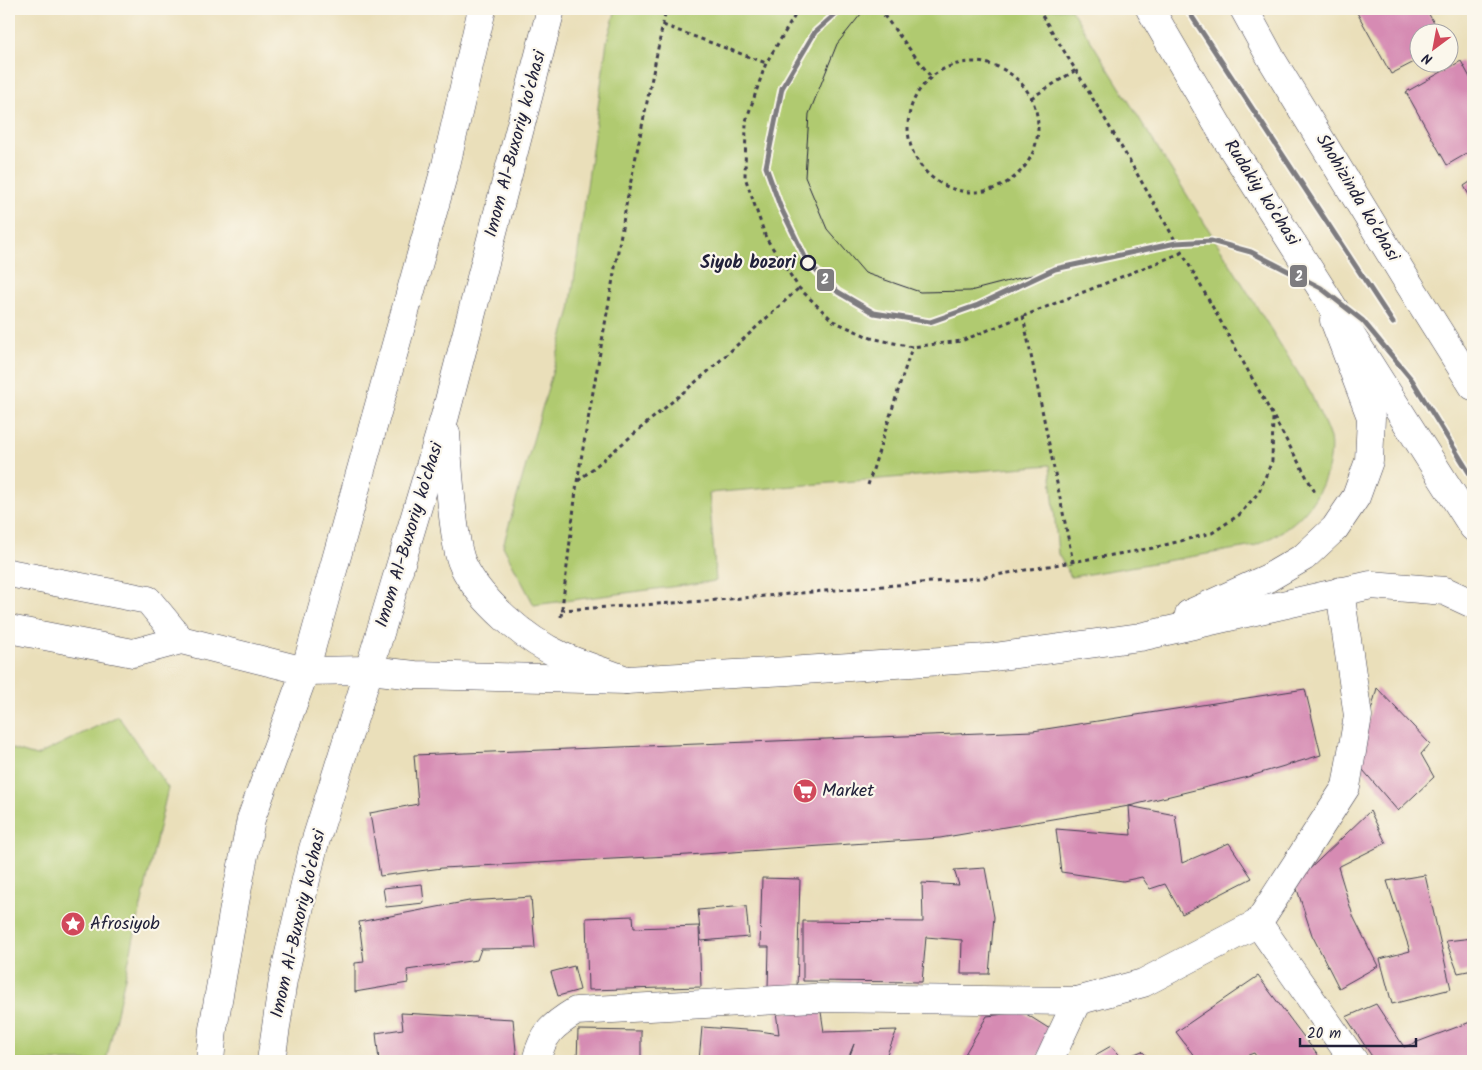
<svg xmlns="http://www.w3.org/2000/svg" width="1482" height="1070" font-family="Kalam,sans-serif">
	<style>
		.green { fill: #b0ca70; stroke: #697656 }
		.building { fill: #d68bb3 }
		.lines { fill: none; stroke-linecap: round; stroke-linejoin: round }
		.minor-casing { stroke: #403e4e; stroke-width: 29 }
		.tertiary-casing { stroke: #403e4e; stroke-width: 29 }
		.secondary-casing { stroke: #403e4e; stroke-width: 29 }
		.primary-casing { stroke: #403e4e; stroke-width: 29 }
		.path { stroke: #403e4e; stroke-width: 3; stroke-dasharray: 4 4; stroke-linecap: butt }
		.minor { stroke: #fff; stroke-width: 28 }
		.tertiary { stroke: #fff; stroke-width: 28 }
		.secondary { stroke: #fff; stroke-width: 28 }
		.primary { stroke: #fff; stroke-width: 28 }
		.tram { stroke: #22223b; stroke-width: 1 }
		.tram-1-casing { stroke: #fbf7ec; stroke-width: 9 }
		.tram-1 { stroke: #7e7c7f; stroke-width: 5 }
		.stop-dot { fill: #fbf7ec; stroke: #22223b; stroke-width: 2.5 }
		.labels { text-anchor: middle; dominant-baseline: central; stroke-width: 4.5; stroke-linejoin: round; paint-order: stroke }
		.street-label { font-size: 18px; fill: #22223b; stroke: #fbf7ec }
		.stop-label { font-size: 18px; font-weight: bold; fill: #22223b; stroke: #fbf7ec; text-anchor: end }
		.poi-label { font-size: 18px; fill: #22223b; stroke: #fbf7ec; text-anchor: start }
		.line-badge { stroke: #fbf7ec; stroke-width: 2 }
		.badge-label { font-size: 14px; text-anchor: middle; font-weight: bold; fill: #fff }
	</style>
	<rect width="100%" height="100%" fill="#fbf7ec"/>
	<filter id="ink" filterUnits="userSpaceOnUse"><feTurbulence type="fractalNoise" baseFrequency=".02" numOctaves="2"/><feDisplacementMap in="SourceGraphic" scale="10" xChannelSelector="R" yChannelSelector="G"/><feConvolveMatrix kernelMatrix="1 2 1 2 8 2 1 2 1" color-interpolation-filters="sRGB"/></filter>
	<filter id="wash" filterUnits="userSpaceOnUse"><feTurbulence type="fractalNoise" baseFrequency=".0096" numOctaves="4" result="noise"/><feDisplacementMap in="SourceGraphic" scale="20" xChannelSelector="R" yChannelSelector="G"/><feGaussianBlur stdDeviation="1.12" result="paint"/><feColorMatrix in="noise" values="0 0 0 0 0 0 0 0 0 0 0 0 0 0 0 0 0 1.4 0 .05"/><feComposite in="paint" operator="in"/></filter>
	<g filter="url(#wash)">
		<rect width="100%" height="100%" fill="#eadfba"/>
		<g class="green">
			<path d="M616,9H1071L1310,392C1316,407 1325,422 1330,438C1332,448 1330,462 1327,472C1314,511 1290,530 1254,546L1071,577L1058,554L1050,465L709,493L716,581L534,605L503,546L570,310L607,41Z"/>
			<polygon points="118,716 168,788 106,1061 9,1061 9,748 36,756"/>
		</g>
		<g id="blocks">
			<g class="building">
				<polygon points="1355,9 1426,9 1439,32 1420,32 1420,59 1391,74"/>
				<polygon points="1461,61 1473,83 1473,150 1447,165 1406,92"/>
				<polygon points="1473,180 1473,202 1464,186"/>
				<polygon points="1377,688 1430,744 1421,754 1434,777 1398,811 1357,763"/>
				<polygon points="1305,689 1321,755 1244,778 1129,806 1175,815 1182,863 1229,843 1252,878 1182,914 1165,884 1150,889 1142,877 1123,881 1061,872 1056,829 1131,835 1129,806 940,838 688,855 442,868 380,876 370,813 418,804 414,755 1033,731"/>
				<polygon points="1370,811 1386,843 1338,867 1353,916 1378,966 1339,988 1312,935 1295,883"/>
				<polygon points="985,868 994,917 989,974 961,974 962,940 926,937 922,982 803,981 803,921 923,922 922,883 959,885 954,870"/>
				<polygon points="1425,875 1451,989 1392,1004 1380,959 1410,951 1387,881"/>
				<polygon points="762,878 800,879 797,989 768,988 769,947 760,947"/>
				<polygon points="422,884 424,903 386,907 383,888"/>
				<polygon points="531,897 535,948 481,949 477,960 407,970 408,983 355,992 355,963 364,962 359,922 469,901"/>
				<polygon points="746,906 749,937 701,941 698,910"/>
				<polygon points="633,916 634,928 699,926 701,987 588,990 586,918"/>
				<polygon points="1473,938 1473,970 1458,973 1446,941"/>
				<polygon points="574,966 580,990 558,996 551,972"/>
				<polygon points="1258,976 1322,1061 1259,1061 1254,1053 1232,1061 1198,1061 1176,1032"/>
				<polygon points="1376,1004 1404,1047 1473,1021 1473,1061 1469,1061 1468,1057 1458,1061 1375,1061 1346,1017"/>
				<polygon points="776,1012 821,1012 824,1032 897,1030 884,1061 848,1061 854,1044 847,1061 699,1061 702,1027 760,1031 779,1034"/>
				<polygon points="1023,1012 1053,1031 1035,1061 961,1061 987,1016"/>
				<polygon points="401,1013 513,1019 517,1061 379,1061 376,1033 403,1029"/>
				<polygon points="578,1030 641,1031 641,1061 577,1061"/>
				<polygon points="1111,1046 1122,1059 1142,1051 1151,1061 1093,1061 1097,1054"/>
			</g>
		</g>
	</g>
	<g filter="url(#ink)">
		<use href="#blocks" fill-opacity="0" stroke="#403e4e" stroke-width="1"/>
		<g class="lines">
			<defs>
				<g id="minor">
					<polyline points="1258,923 1354,1061"/>
					<path d="M536,1061C543,1033 553,1025 576,1011L813,998L1077,1001L1143,983L1258,923L1346,787L1358,716L1340,591"/>
					<polyline points="1049,1061 1077,1001"/>
				</g>
				<g id="tertiary">
					<polyline points="9,573 148,600 181,640"/>
					<polyline points="1189,614 1268,578 1304,557 1335,528 1356,497 1369,461 1371,417 1334,320"/>
					<polyline points="9,629 133,653 181,640 305,671 369,670 415,675 626,680 788,671 987,658 1140,637 1371,585 1445,591 1473,604"/>
				</g>
				<g id="secondary">
					<path d="M446,433C448,463 450,494 454,524C456,537 457,553 463,565C480,601 526,640 562,656C583,665 605,672 626,680"/>
					<polyline points="210,1061 213,1029 235,902 251,819 305,671 328,588 446,165 482,9"/>
					<polyline points="271,1061 283,980 313,849 369,670 445,416 551,9"/>
				</g>
				<g id="primary">
					<polyline points="1150,9 1223,134 1473,527"/>
					<polyline points="1244,9 1272,60 1404,276 1473,386"/>
				</g>
			</defs>
			<use href="#minor" class="minor-casing"/>
			<use href="#tertiary" class="tertiary-casing"/>
			<use href="#secondary" class="secondary-casing"/>
			<use href="#primary" class="primary-casing"/>
			<g class="path">
				<polyline points="799,9 766,63 746,121 745,177 766,238 799,288 833,321 871,338 912,347 961,341 1181,253"/>
				<polyline points="879,9 931,77"/>
				<path d="M1038,9C1137,167 1226,331 1316,494"/>
				<polyline points="663,25 766,63"/>
				<circle cx="973" cy="127" r="65"/>
				<polyline points="1031,98 1076,70"/>
				<polyline points="1023,316 1073,562"/>
				<polyline points="578,481 711,369 799,288"/>
				<polyline points="868,485 912,347"/>
				<polyline points="561,610 706,601 979,578 1153,548 1212,533 1239,515 1259,492 1272,461 1273,416"/>
				<polyline points="561,617 577,482 627,200 666,9"/>
			</g>
			<use href="#minor" class="minor"/>
			<use href="#tertiary" class="tertiary"/>
			<use href="#secondary" class="secondary"/>
			<use href="#primary" class="primary"/>
			<polyline class="tram" points="865,9 837,44 809,114 805,177 827,229 865,273 920,292 970,291 1055,269"/>
			<defs>
				<g id="tram-1">
					<polyline points="841,9 815,32 782,88 766,167 780,206 808,263 838,292 874,313 930,322 978,305 1055,269 1176,243 1211,241 1251,252 1321,288 1363,321 1412,380 1473,479"/>
					<polyline points="1187,9 1393,323"/>
				</g>
			</defs>
			<use href="#tram-1" class="tram-1-casing"/>
			<use href="#tram-1" class="tram-1"/>
		</g>
	</g>
	<defs>
		<symbol id="supermarket-disc" viewBox="-11 -11 22 22"><circle r="9.5" fill="#d1495b" stroke="#fbf7ec"/><path d="M-6-5.5h2.5l.6 2H6L4.5 2H-2.5L-4.4-4H-6ZM-1.5 3.2a1.3 1.3 0 1 0 .1 0ZM3 3.2a1.3 1.3 0 1 0 .1 0Z" fill="#fff"/></symbol>
		<symbol id="sight-disc" viewBox="-11 -11 22 22"><circle r="9.5" fill="#d1495b" stroke="#fbf7ec"/><path d="M0-6L1.8-2.2L6-1.7L2.9 1.2L3.7 5.4L0 3.3L-3.7 5.4L-2.9 1.2L-6-1.7L-1.8-2.2Z" fill="#fff"/></symbol>
	</defs>
	<g fill-rule="evenodd">
		<use href="#supermarket-disc" x="791" y="777" width="28" height="28"/>
		<use href="#sight-disc" x="59" y="910" width="28" height="28"/>
	</g>
	<circle class="stop-dot" cx="808" cy="263" r="7"/>
	<g class="labels">
		<g class="street-label">
			<text transform="translate(516 144) rotate(-75)">Imom Al-Buxoriy ko'chasi</text>
			<text transform="translate(1261 193) rotate(57)">Rudakiy ko'chasi</text>
			<text transform="translate(1357 198) rotate(59)">Shohizinda ko'chasi</text>
			<text transform="translate(410 535) rotate(-73)">Imom Al-Buxoriy ko'chasi</text>
			<text transform="translate(299 924) rotate(-77)">Imom Al-Buxoriy ko'chasi</text>
		</g>
		<g class="stop-label">
			<text x="796" y="263">Siyob bozori</text>
		</g>
		<g class="poi-label">
			<text x="822" y="791">Market</text>
			<text x="90" y="924">Afrosiyob</text>
		</g>
	</g>
	<g class="line-badge">
		<rect x="1289" y="264" width="19" height="24" rx="5" fill="#7e7c7f"/>
		<rect x="816" y="268" width="19" height="24" rx="5" fill="#7e7c7f"/>
	</g>
	<g class="badge-label">
		<text x="1299" y="281">2</text>
		<text x="825" y="284">2</text>
	</g>
	<rect width="1482" height="1070" fill="none" stroke="#fbf7ec" stroke-width="30"/>
	<g transform="translate(1434 48) rotate(212)"><circle r="24" fill="#fbf7ec" stroke="#a4a2a5"/>
	<path d="M0-4L9 19L0 12L-9 19Z" fill="#d1495b"/>
	<text y="-8" font-size="14" font-weight="bold" text-anchor="middle" fill="#22223b">N</text>
	</g>
	<path d="M1300 1038v8h116v-8" fill="none" stroke="#22223b" stroke-width="2.5"/>
	<text x="1307" y="1038" font-size="15" fill="#22223b" stroke="#fbf7ec" stroke-width="4" paint-order="stroke">20 m</text>
</svg>
